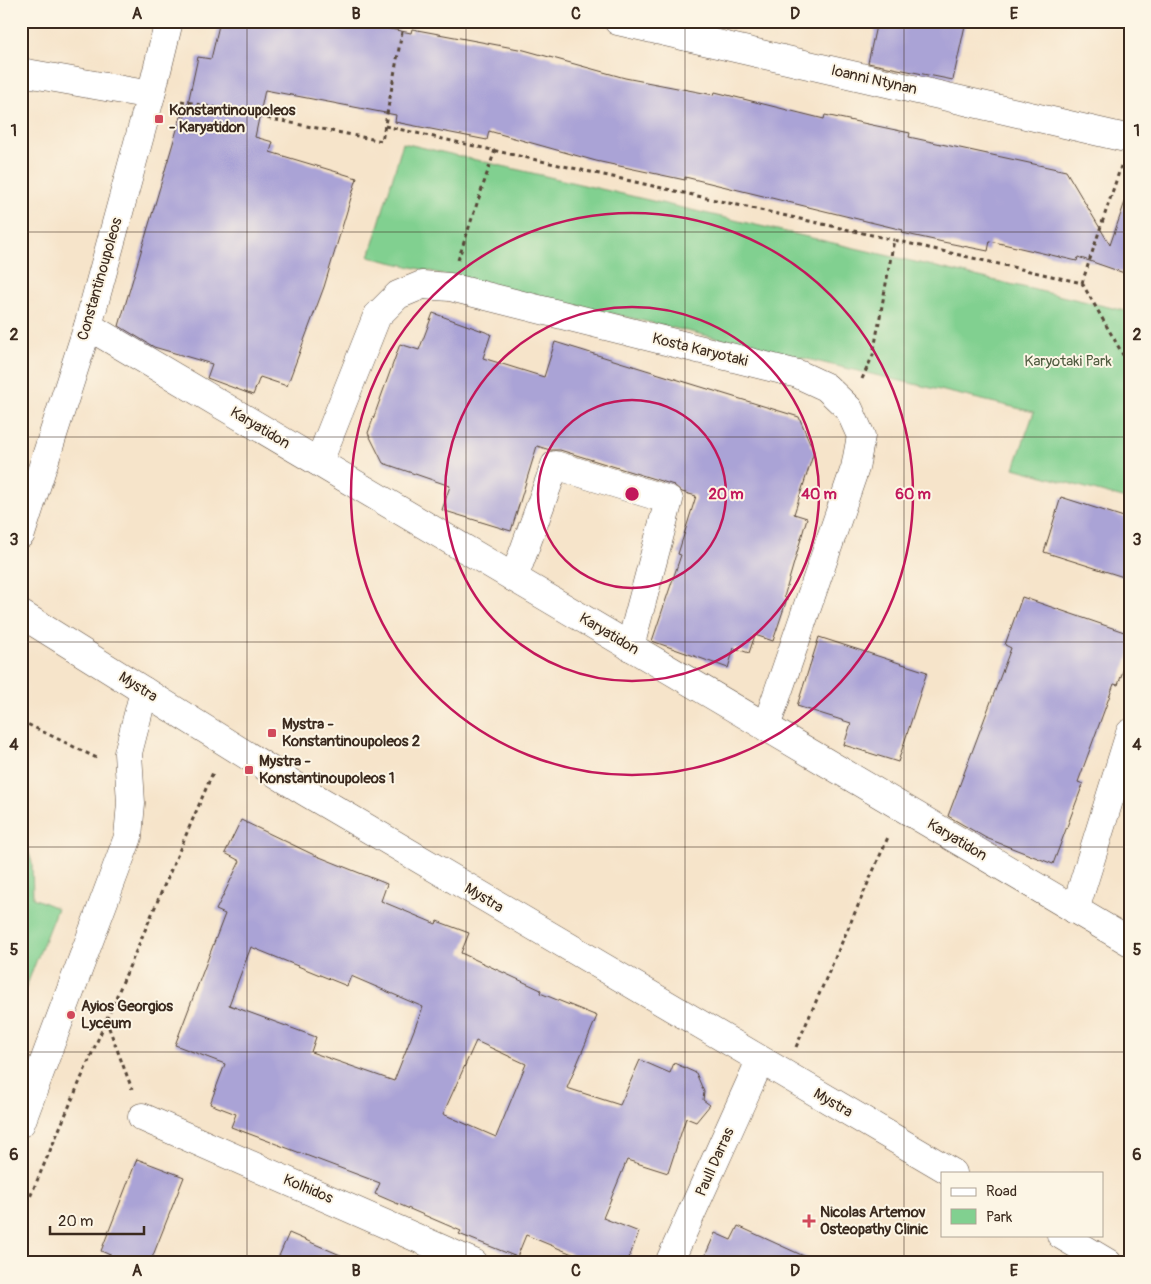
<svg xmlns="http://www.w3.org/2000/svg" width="1151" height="1284" font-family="Pangolin,sans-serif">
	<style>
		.green { fill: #81d090; stroke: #5e7d57 }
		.building { fill: #aaa3d6; fill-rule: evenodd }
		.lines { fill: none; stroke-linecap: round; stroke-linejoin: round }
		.minor-casing { stroke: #574638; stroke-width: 29 }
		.path { stroke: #574638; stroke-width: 3; stroke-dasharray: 4 4; stroke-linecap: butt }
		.minor { stroke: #fff; stroke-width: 28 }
		.grid { fill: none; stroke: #3b2a1e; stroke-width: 1; stroke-opacity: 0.55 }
		.ring { fill: none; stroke: #c2185b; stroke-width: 2.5 }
		.poi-dot { fill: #d1495b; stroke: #fcf5e5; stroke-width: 2 }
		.labels { text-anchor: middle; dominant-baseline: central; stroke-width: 4; stroke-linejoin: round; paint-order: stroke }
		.street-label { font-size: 15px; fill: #3b2a1e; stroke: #fcf5e5 }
		.poi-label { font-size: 15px; font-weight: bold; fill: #3b2a1e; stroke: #fcf5e5; text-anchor: start }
		.park-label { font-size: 15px; fill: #505c40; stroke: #fcf5e5 }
		.centre { fill: #c2185b; stroke: #fcf5e5; stroke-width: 2.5 }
		.ring-label { font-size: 15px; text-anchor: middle; font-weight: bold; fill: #c2185b; stroke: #fcf5e5; stroke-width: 4; stroke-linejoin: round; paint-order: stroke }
		.neatline { fill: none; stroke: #3b2a1e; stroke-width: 2 }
		.grid-label { font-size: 16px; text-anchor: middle; font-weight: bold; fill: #3b2a1e }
	</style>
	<rect width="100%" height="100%" fill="#fcf5e5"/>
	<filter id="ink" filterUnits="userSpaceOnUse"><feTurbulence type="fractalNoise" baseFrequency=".02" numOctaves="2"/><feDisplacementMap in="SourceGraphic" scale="10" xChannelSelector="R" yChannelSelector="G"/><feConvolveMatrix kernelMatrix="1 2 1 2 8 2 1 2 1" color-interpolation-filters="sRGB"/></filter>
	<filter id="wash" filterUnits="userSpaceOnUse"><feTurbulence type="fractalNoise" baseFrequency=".0096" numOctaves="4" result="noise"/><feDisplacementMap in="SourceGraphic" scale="20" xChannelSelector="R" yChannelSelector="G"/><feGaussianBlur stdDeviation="1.12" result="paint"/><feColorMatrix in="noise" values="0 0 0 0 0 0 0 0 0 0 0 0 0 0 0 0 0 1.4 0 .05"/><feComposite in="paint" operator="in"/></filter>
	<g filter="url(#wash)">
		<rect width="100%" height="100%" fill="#f6e4ca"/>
		<g class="green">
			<polygon points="403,143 1130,312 1130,500 1014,468 1034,412 369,257"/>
			<polygon points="21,826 32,863 33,898 57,908 21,1000"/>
		</g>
		<g id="blocks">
			<g class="building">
				<polygon points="220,21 349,21 411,33 412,29 524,50 625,78 714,95 715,92 824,119 825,115 910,133 909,137 1066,171 1110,245 1126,199 1130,200 1130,275 1078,257 1077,261 990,241 988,251 943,242 902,233 903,230 685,177 685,180 596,161 489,131 487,140 395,122 396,115 265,90 255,137 273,142 270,152 357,178 324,287 287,386 260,377 253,395 207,378 212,364 154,347 119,326 181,116 185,117 198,57 211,59"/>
				<polygon points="877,21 966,21 953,80 868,63"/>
				<polygon points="433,313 491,334 483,358 544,377 555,342 799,417 814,452 794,514 807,518 784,597 787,599 773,641 755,635 749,653 734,648 728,668 652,641 681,555 678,554 696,496 682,492 674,485 560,450 550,450 537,446 511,531 442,510 450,486 383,463 368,433 400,344 419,350"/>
				<polygon points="1061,497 1130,519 1130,579 1044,552"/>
				<polygon points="1022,597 1130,634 1130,651 1118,685 1114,684 1078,782 1083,784 1053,864 986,838 948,816 1011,648 1005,645"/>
				<polygon points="819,637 927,672 898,762 844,745 851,723 797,706"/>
				<path d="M241,820L312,854L387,884L381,901L436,924L437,921L469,933L461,953L541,990L540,993L597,1016L567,1088L620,1105L640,1060L670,1073L674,1063L696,1073L704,1092L703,1100L710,1105L696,1122L686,1118L668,1173L627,1160L603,1218L639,1232L627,1263H594L526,1235L517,1257L459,1234L461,1231L375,1194L380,1183L231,1127L236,1114L210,1104L225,1064L175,1045L225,914L216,910L240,861L225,853ZM251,947L347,986L351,976L423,1007L394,1081L311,1052L316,1037L229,1005ZM476,1041L526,1064L496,1137L443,1114Z"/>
				<polygon points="137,1159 184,1177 150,1263 129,1263 101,1251"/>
				<polygon points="738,1226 819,1263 702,1263 715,1233 731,1240"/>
				<polygon points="289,1233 359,1263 276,1263"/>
			</g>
		</g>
	</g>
	<g filter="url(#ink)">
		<use href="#blocks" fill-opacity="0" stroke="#574638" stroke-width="1"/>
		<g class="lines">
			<defs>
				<g id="minor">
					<polyline points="618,21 1130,139"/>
					<polyline points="21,72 151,95"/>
					<polyline points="88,326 1130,942"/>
					<polyline points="319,462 377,316 398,295 422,285 450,287 798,374 826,387 849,409 861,436 855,468 766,727"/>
					<polyline points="21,534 88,326 151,95 169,21"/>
					<polyline points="514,578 555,465 669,500 630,647"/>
					<polyline points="21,614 304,791 953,1173"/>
					<polyline points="1075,910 1130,733"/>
					<polyline points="142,1117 474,1263"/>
					<polyline points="21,1123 128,837 131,803 128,753 144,691"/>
					<polyline points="1061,1235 1108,1263"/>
					<polyline points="669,1263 760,1061"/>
				</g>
			</defs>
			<use href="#minor" class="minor-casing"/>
			<g class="path">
				<polyline points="181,101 382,141 404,21"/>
				<polyline points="385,126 894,240"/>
				<polyline points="458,260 495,150"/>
				<polyline points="1082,283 1130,367"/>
				<polyline points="862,379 873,355 894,240 1082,283 1121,166"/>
				<polyline points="21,721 99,759"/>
				<polyline points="106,1020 132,1089"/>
				<polyline points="796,1047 889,835"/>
				<polyline points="21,1218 214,770"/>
			</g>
			<use href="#minor" class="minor"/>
		</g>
	</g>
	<path class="grid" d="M247,21V1263M466,21V1263M685,21V1263M904,21V1263M21,232H1130M21,437H1130M21,642H1130M21,847H1130M21,1052H1130"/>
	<g class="ring">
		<circle cx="632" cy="494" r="94"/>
		<circle cx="632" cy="494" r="187"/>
		<circle cx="632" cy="494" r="281"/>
	</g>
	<g class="poi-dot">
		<rect x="154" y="114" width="10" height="10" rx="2.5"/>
		<rect x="267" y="728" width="10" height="10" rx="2.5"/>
		<rect x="244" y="765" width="10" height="10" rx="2.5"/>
		<circle cx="71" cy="1015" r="5"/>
		<path d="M806.5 1213.5h5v5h5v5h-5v5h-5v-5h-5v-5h5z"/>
	</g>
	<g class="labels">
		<g class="street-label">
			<text transform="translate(874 80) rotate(13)">Ioanni Ntynan</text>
			<text transform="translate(100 279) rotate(-74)">Constantinoupoleos</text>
			<text transform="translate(700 350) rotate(14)">Kosta Karyotaki</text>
			<text transform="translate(260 428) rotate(31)">Karyatidon</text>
			<text transform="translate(609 634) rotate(31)">Karyatidon</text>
			<text transform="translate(138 687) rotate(32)">Mystra</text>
			<text transform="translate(957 840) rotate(31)">Karyatidon</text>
			<text transform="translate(484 898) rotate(31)">Mystra</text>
			<text transform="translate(833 1103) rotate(30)">Mystra</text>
			<text transform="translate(715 1162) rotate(-66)">Paull Darras</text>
			<text transform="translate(308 1189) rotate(23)">Kolhidos</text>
		</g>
		<g class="poi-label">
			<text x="169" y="110">Konstantinoupoleos<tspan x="169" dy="17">- Karyatidon</tspan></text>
			<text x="282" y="724">Mystra -<tspan x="282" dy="17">Konstantinoupoleos 2</tspan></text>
			<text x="259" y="761">Mystra -<tspan x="259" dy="17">Konstantinoupoleos 1</tspan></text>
			<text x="81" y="1006">Ayios Georgios<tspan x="81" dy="17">Lyceum</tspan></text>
			<text x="820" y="1212">Nicolas Artemov<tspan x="820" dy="17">Osteopathy Clinic</tspan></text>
		</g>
		<g class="park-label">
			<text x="1068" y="361">Karyotaki Park</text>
		</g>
	</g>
	<circle cx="632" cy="494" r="8" class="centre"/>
	<g class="ring-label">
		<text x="726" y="499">20 m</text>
		<text x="819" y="499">40 m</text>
		<text x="913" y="499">60 m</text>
	</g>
	<rect width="1151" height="1284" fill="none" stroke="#fcf5e5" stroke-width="55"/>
	<rect x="941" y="1172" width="162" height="65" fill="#fcf5e5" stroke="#afa495"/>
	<rect x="951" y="1188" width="25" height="8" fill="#ffffff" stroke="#afa495"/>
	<text x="986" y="1196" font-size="15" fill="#3b2a1e">Road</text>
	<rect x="951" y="1209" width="25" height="15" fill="#81d090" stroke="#afa495"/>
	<text x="986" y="1222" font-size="15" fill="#3b2a1e">Park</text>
	<path d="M50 1226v8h94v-8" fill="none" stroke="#3b2a1e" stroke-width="2.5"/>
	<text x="58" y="1226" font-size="15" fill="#3b2a1e" stroke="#fcf5e5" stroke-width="4" paint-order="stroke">20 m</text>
	<rect x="28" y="28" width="1096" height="1228" class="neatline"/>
	<g class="grid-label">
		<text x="137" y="19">A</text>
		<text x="356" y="19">B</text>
		<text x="576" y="19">C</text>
		<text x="795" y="19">D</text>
		<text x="1014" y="19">E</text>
		<text x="14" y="136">1</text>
		<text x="1137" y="136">1</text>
		<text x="14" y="340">2</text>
		<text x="1137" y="340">2</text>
		<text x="14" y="545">3</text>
		<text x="1137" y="545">3</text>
		<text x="14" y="750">4</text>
		<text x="1137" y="750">4</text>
		<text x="14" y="955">5</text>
		<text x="1137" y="955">5</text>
		<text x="14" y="1160">6</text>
		<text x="1137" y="1160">6</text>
		<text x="137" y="1276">A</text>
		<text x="356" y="1276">B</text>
		<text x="576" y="1276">C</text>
		<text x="795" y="1276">D</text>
		<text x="1014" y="1276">E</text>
	</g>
</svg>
